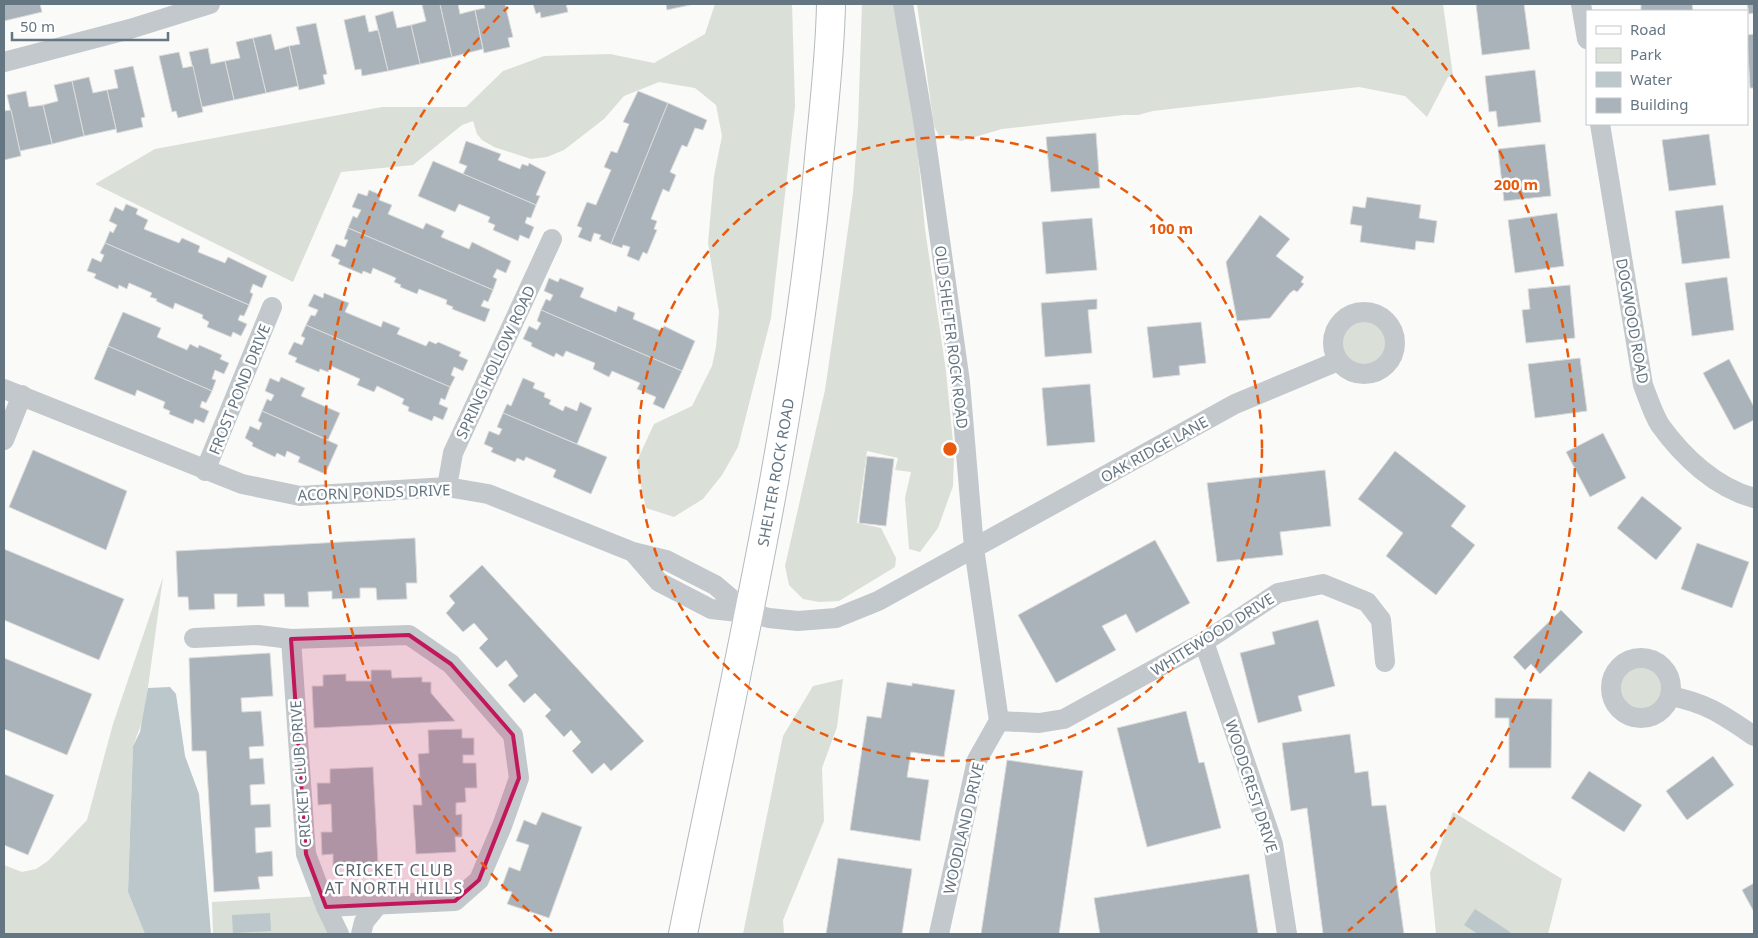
<svg xmlns="http://www.w3.org/2000/svg" width="1758" height="938" font-family="'Noto Sans',sans-serif">
	<style>
		.green { fill: #dadfd7 }
		.water { fill: #bbc7cb }
		.building { fill: #aab3b9; stroke: #dcdcda }
		.lines { fill: none; stroke-linecap: round; stroke-linejoin: round }
		.secondary-casing { stroke: #b3babf; stroke-width: 30 }
		.minor { stroke: #c3c8cc; stroke-width: 20 }
		.secondary { stroke: #fff; stroke-width: 28 }
		.marked { fill: #c2185b; fill-opacity: 0.2; stroke: #c2185b; stroke-width: 4; stroke-linejoin: round }
		.ring { fill: none; stroke: #e8590c; stroke-width: 2.5; stroke-dasharray: 9 6 }
		.labels { text-anchor: middle; dominant-baseline: central; stroke-width: 5; stroke-linejoin: round; paint-order: stroke }
		.street-label { font-size: 15px; fill: #657683; stroke: #fff }
		.neighbourhood-label { font-size: 16px; letter-spacing: 1px; fill: #57646e; stroke: #fff }
		.centre { fill: #e8590c; stroke: #fff; stroke-width: 2.5 }
		.ring-label { font-size: 15px; text-anchor: middle; font-weight: bold; fill: #e8590c; stroke: #fff; stroke-width: 5; stroke-linejoin: round; paint-order: stroke }
	</style>
	<rect width="100%" height="100%" fill="#fafaf8"/>
	<g class="green">
		<polygon points="715,4 792,4 795,106 771,318 738,447 722,475 703,499 674,517 646,508 636,463 654,424 692,406 712,366 716,347 719,312 708,243 714,176 722,136 716,105 695,88 659,82 624,96 604,119 564,150 547,157 531,159 494,147 482,140 477,134 473,121 462,125 413,165 341,172 293,282 95,184 155,149 382,107 466,107 503,71 544,56 610,54 654,63 705,34"/>
		<polygon points="862,4 893,4 915,123 925,229 946,371 954,452 953,486 938,528 920,552 909,549 905,498 911,472 895,470 898,458 867,451 857,523 881,528 896,558 895,567 839,601 819,602 803,599 789,585 785,566 825,390 839,294 853,193 858,125"/>
		<polygon points="917,4 1443,4 1453,76 1448,77 1427,117 1405,96 1359,87 1153,111 1138,115 1124,115 1002,129 961,141 953,139 950,135 939,136 934,126"/>
		<circle cx="1364" cy="343" r="31"/>
		<polygon points="163,577 144,717 133,746 128,892 145,934 4,934 4,865 22,872 36,869 48,861 87,820 113,724"/>
		<circle cx="1641" cy="688" r="30"/>
		<polygon points="843,679 837,727 822,768 824,821 783,920 784,934 743,934 783,736 813,686"/>
		<polygon points="1453,812 1562,879 1548,934 1436,934 1430,873"/>
		<polygon points="322,896 339,934 213,934 212,902"/>
	</g>
	<g class="water">
		<polygon points="170,687 176,694 185,756 199,794 211,934 145,934 128,892 133,746 140,732 148,688"/>
		<polygon points="1475,909 1510,932 1509,934 1478,934 1464,925"/>
		<polygon points="270,913 271,931 233,933 232,915"/>
	</g>
	<g class="building">
		<polygon points="4,4 40,4 42,12 4,21"/>
		<polygon points="428,4 440,4 452,57 420,64 411,25 426,21 422,5"/>
		<polygon points="440,4 458,4 460,14 475,10 483,49 452,57"/>
		<polygon points="484,4 505,4 513,37 508,38 510,47 484,53 475,10 485,8"/>
		<polygon points="533,4 566,4 568,12 541,18 540,12 536,14"/>
		<polygon points="666,4 694,4 667,10"/>
		<polygon points="1476,4 1524,4 1530,49 1482,55"/>
		<polygon points="1641,4 1692,4 1693,11 1641,11"/>
		<polygon points="1747,4 1754,4 1754,13 1749,14"/>
		<polygon points="393,11 397,28 411,25 420,64 388,71 375,16"/>
		<polygon points="365,15 369,32 378,30 388,71 362,76 361,69 355,70 344,20"/>
		<polygon points="316,23 327,74 323,75 325,84 299,90 289,46 300,44 296,27"/>
		<polygon points="271,34 275,50 289,46 298,86 266,93 253,38"/>
		<polygon points="1754,34 1754,88 1750,88 1747,35"/>
		<polygon points="253,38 266,93 234,100 225,61 240,58 236,42"/>
		<polygon points="208,48 211,64 225,61 234,100 202,107 189,52"/>
		<polygon points="179,52 183,68 193,66 203,112 178,118 176,111 172,112 159,56"/>
		<polygon points="133,66 145,117 141,118 143,127 117,133 107,90 118,88 114,70"/>
		<polygon points="1535,70 1541,122 1498,127 1496,111 1489,112 1485,76"/>
		<polygon points="89,77 93,93 107,90 116,129 84,136 72,81"/>
		<polygon points="72,81 84,136 52,144 43,105 58,101 54,85"/>
		<polygon points="26,91 29,107 43,105 52,144 20,151 7,95"/>
		<polygon points="638,91 668,103 611,244 599,239 601,235 594,233 591,242 578,237 582,228 577,226 587,202 596,205 611,170 604,167 611,151 617,153 629,124 623,122"/>
		<polygon points="668,103 707,120 703,130 695,128 687,147 682,145 670,172 676,175 669,192 663,189 651,219 657,221 654,229 657,230 647,254 643,252 639,261 627,256 630,247 623,245 622,248 611,244"/>
		<polygon points="11,110 21,156 4,160 4,111"/>
		<polygon points="1096,133 1100,188 1051,192 1046,137"/>
		<polygon points="1709,134 1716,185 1669,191 1662,140"/>
		<polygon points="466,141 501,154 498,160 520,169 522,164 528,166 529,163 546,172 536,195 540,196 536,205 463,174 467,166 459,163"/>
		<polygon points="1545,144 1551,196 1504,201 1498,149"/>
		<polygon points="433,161 536,205 531,218 527,217 525,223 534,227 529,239 520,235 518,241 493,230 495,225 488,222 490,217 459,204 455,212 418,196"/>
		<polygon points="369,190 381,195 379,200 392,205 388,214 423,229 426,223 444,231 441,237 469,249 472,242 511,261 506,273 497,269 493,277 497,279 493,290 348,228 353,216 357,218 361,210 352,207 358,193 367,196"/>
		<polygon points="1367,197 1421,205 1419,218 1437,221 1434,243 1416,241 1415,250 1360,242 1362,226 1350,224 1353,206 1365,208"/>
		<polygon points="126,204 138,209 136,214 148,220 144,229 179,243 182,238 200,246 198,252 225,263 228,257 267,276 262,288 253,284 250,292 253,294 249,305 105,243 110,231 113,233 117,225 109,221 115,207 123,211"/>
		<polygon points="1723,205 1730,258 1682,264 1675,211"/>
		<polygon points="1557,213 1564,266 1515,273 1508,220"/>
		<polygon points="1260,215 1290,239 1276,256 1304,277 1301,282 1304,284 1297,292 1294,290 1290,293 1270,318 1237,321 1226,262"/>
		<polygon points="1092,218 1097,270 1046,274 1042,222"/>
		<polygon points="348,228 493,290 488,302 484,300 481,306 490,309 485,322 452,309 453,307 446,304 447,300 419,289 417,294 400,287 401,285 394,282 396,278 373,268 371,274 363,271 362,274 338,264 340,260 331,256 336,244 345,247 348,240 344,239"/>
		<polygon points="105,243 249,305 244,316 240,315 238,320 247,324 241,336 233,332 231,337 207,327 209,322 202,318 203,315 175,303 173,309 156,301 157,299 150,297 152,293 129,283 127,289 119,285 118,289 94,278 96,274 87,271 92,258 101,262 104,255 100,253"/>
		<polygon points="1727,277 1734,330 1692,336 1685,283"/>
		<polygon points="549,278 558,282 560,278 584,288 580,297 616,312 618,306 635,313 633,319 661,331 664,326 695,341 682,371 541,310 546,299 550,301 553,295 544,291"/>
		<polygon points="1570,285 1575,338 1526,343 1522,310 1530,309 1528,289"/>
		<polygon points="324,293 349,303 345,312 381,327 383,321 400,328 397,334 426,346 429,341 436,344 438,342 461,352 459,356 468,360 463,371 454,367 451,375 455,377 450,387 306,325 311,315 315,316 318,310 308,306 314,294 323,298"/>
		<polygon points="1097,299 1097,309 1088,310 1092,353 1045,357 1041,303"/>
		<polygon points="541,310 682,371 664,409 653,404 656,397 637,389 640,383 612,371 609,377 593,369 595,363 566,351 563,357 556,353 554,357 531,346 532,343 523,339 529,326 537,330 541,323 537,321"/>
		<polygon points="123,312 161,328 157,337 187,350 190,344 198,348 199,345 222,355 220,359 229,363 224,374 215,370 212,379 216,380 212,391 108,346"/>
		<polygon points="1201,322 1206,363 1179,366 1180,375 1153,378 1147,327"/>
		<polygon points="306,325 450,387 445,400 441,398 439,404 448,408 443,420 434,416 432,421 408,411 409,407 402,404 404,399 377,386 374,392 357,385 360,379 331,366 328,372 320,369 319,372 295,362 297,358 288,354 294,342 302,345 305,338 301,336"/>
		<polygon points="108,346 212,391 206,403 202,401 200,407 209,411 204,423 195,419 193,424 169,414 170,411 163,408 165,402 137,390 135,396 94,379"/>
		<polygon points="1580,358 1587,411 1535,418 1528,364"/>
		<polygon points="1729,359 1754,407 1754,420 1734,430 1703,373"/>
		<polygon points="281,377 305,388 301,396 340,413 328,440 262,411 267,399 271,401 274,395 265,391 270,378 279,382"/>
		<polygon points="523,378 535,383 533,388 545,393 544,397 551,400 549,404 563,411 565,406 577,411 580,402 592,408 577,444 503,413 507,404 511,406"/>
		<polygon points="1090,384 1095,442 1047,446 1042,388"/>
		<polygon points="262,411 338,445 325,474 298,462 300,457 287,451 285,457 277,453 275,457 252,446 253,443 245,438 250,426 259,430 262,423 258,421"/>
		<polygon points="503,413 607,457 591,494 553,477 556,470 526,457 524,461 517,458 515,462 491,452 493,448 484,444 489,431 499,435 502,429 497,427"/>
		<polygon points="1603,433 1626,478 1590,497 1566,452"/>
		<polygon points="33,450 127,491 106,550 9,507"/>
		<polygon points="1395,451 1466,506 1451,526 1475,545 1436,595 1386,556 1403,533 1358,499"/>
		<polygon points="867,456 894,459 886,526 859,523"/>
		<polygon points="1325,470 1331,526 1280,532 1283,555 1217,562 1207,483"/>
		<polygon points="1642,496 1682,528 1656,560 1617,528"/>
		<polygon points="415,538 417,583 406,583 407,599 377,600 376,588 360,588 360,598 332,599 332,591 308,592 309,607 285,607 284,594 264,594 265,606 237,607 237,594 214,594 215,609 189,610 188,597 178,597 176,551"/>
		<polygon points="1155,540 1190,603 1136,633 1126,614 1102,626 1116,650 1056,683 1018,615"/>
		<polygon points="1697,543 1749,562 1732,608 1681,589"/>
		<polygon points="4,549 124,599 99,660 4,620"/>
		<polygon points="482,565 644,741 611,771 604,763 592,774 572,751 581,742 571,730 564,737 545,716 551,710 535,693 524,703 508,685 518,676 506,660 497,668 479,648 488,639 474,623 463,632 446,613 455,603 449,596"/>
		<polygon points="1561,610 1583,632 1540,674 1531,664 1525,670 1513,657"/>
		<polygon points="1318,620 1335,686 1298,696 1302,711 1258,723 1240,653 1275,644 1272,632"/>
		<polygon points="270,653 273,696 241,698 242,712 261,711 264,746 249,747 250,759 263,758 265,784 250,785 251,805 270,804 271,827 255,828 256,853 272,851 273,876 258,877 260,889 214,892 206,751 192,751 189,658"/>
		<polygon points="4,658 92,694 67,755 4,729"/>
		<polygon points="371,670 391,670 392,678 422,677 422,682 431,682 431,693 455,721 314,728 312,686 323,686 323,675 346,674 346,681 371,681"/>
		<polygon points="887,682 912,686 912,683 955,690 944,757 911,752 907,777 929,780 920,841 850,830 867,716 881,718"/>
		<polygon points="1495,698 1552,699 1551,768 1509,768 1509,718 1495,718"/>
		<polygon points="1186,711 1199,763 1204,762 1221,828 1147,847 1117,728"/>
		<polygon points="462,729 462,738 474,738 474,755 463,755 463,763 476,763 477,788 465,788 466,802 456,803 456,815 462,814 462,837 455,837 456,852 416,854 413,805 422,805 418,754 429,753 428,730"/>
		<polygon points="1350,734 1355,773 1368,771 1372,806 1386,805 1404,934 1323,934 1307,808 1291,811 1282,743"/>
		<polygon points="1713,756 1734,785 1687,820 1666,791"/>
		<polygon points="1007,760 1083,771 1059,934 981,934"/>
		<polygon points="373,767 378,864 333,867 333,854 322,855 321,832 332,832 331,804 318,805 317,783 330,783 330,769"/>
		<polygon points="1589,771 1642,805 1624,832 1571,798"/>
		<polygon points="4,774 54,795 28,855 4,845"/>
		<polygon points="542,812 582,827 549,918 507,904 512,892 501,889 509,867 520,871 529,845 516,841 524,820 536,825"/>
		<polygon points="838,858 912,869 902,934 826,934"/>
		<polygon points="1249,874 1258,934 1100,934 1094,898"/>
		<polygon points="1754,883 1754,912 1742,890"/>
	</g>
	<g class="lines">
		<defs>
			<g id="secondary">
				<path id="s1" d="M683,934C734,681 794,427 818,169C823,114 830,59 831,4"/>
			</g>
		</defs>
		<use href="#secondary" class="secondary-casing"/>
		<g class="minor">
			<polyline points="1581,4 1587,39"/>
			<polyline points="4,62 130,29 210,4"/>
			<path d="M1600,124L1643,385C1648,398 1653,414 1660,425C1683,457 1716,488 1754,498"/>
			<circle cx="1364" cy="343" r="31"/>
			<polyline points="4,389 242,484 300,496 447,487 488,494 633,552 666,560 715,585 748,613 711,609 659,582 633,552"/>
			<polyline points="4,440 22,395"/>
			<polyline points="205,471 272,307"/>
			<polyline points="447,487 453,453 552,239"/>
			<polyline points="748,613 769,618 798,621 836,618 878,601 974,548 960,382 923,120 903,4"/>
			<polyline points="194,638 258,635 291,639 409,635 451,664 513,735 519,778 502,826 479,880 455,901 326,907"/>
			<polyline points="291,639 306,854 326,907 339,934"/>
			<polyline points="1204,642 1273,844 1287,934"/>
			<circle cx="1641" cy="688" r="30"/>
			<path d="M1670,696C1707,703 1723,715 1754,736"/>
			<polyline points="999,721 1039,723 1064,719 1204,642 1278,593 1323,584 1367,602 1381,620 1385,662"/>
			<polyline points="361,934 364,922 377,906"/>
			<polyline points="939,934 977,760 999,721 974,548 1235,404 1338,361"/>
		</g>
		<use href="#secondary" class="secondary"/>
	</g>
	<path class="marked" d="M409,635L451,664L513,735L519,778L479,880L455,901L326,907L306,854L291,639Z"/>
	<g class="ring">
		<circle cx="950" cy="449" r="312"/>
		<path d="M552 931A625 625 0 0 1 508 7M1392 7A625 625 0 0 1 1348 931"/>
	</g>
	<g class="labels">
		<g class="street-label">
			<text transform="translate(1633 321) rotate(80)">DOGWOOD ROAD</text>
			<text transform="translate(952 337) rotate(83)">OLD SHELTER ROCK ROAD</text>
			<text transform="translate(495 362) rotate(-65)">SPRING HOLLOW ROAD</text>
			<text transform="translate(239 389) rotate(-68)">FROST POND DRIVE</text>
			<text transform="translate(1154 449) rotate(-29)">OAK RIDGE LANE</text>
			<text stroke="none"><textPath href="#s1" startOffset="471">SHELTER ROCK ROAD</textPath></text>
			<text transform="translate(374 492) rotate(-2)">ACORN PONDS DRIVE</text>
			<text transform="translate(1212 634) rotate(-32)">WHITEWOOD DRIVE</text>
			<text transform="translate(300 774) rotate(-94)">CRICKET CLUB DRIVE</text>
			<text transform="translate(1252 786) rotate(72)">WOODCREST DRIVE</text>
			<text transform="translate(963 828) rotate(-77)">WOODLAND DRIVE</text>
		</g>
		<g class="neighbourhood-label">
			<text x="394" y="870">CRICKET CLUB<tspan x="394" dy="18">AT NORTH HILLS</tspan></text>
		</g>
	</g>
	<circle cx="950" cy="449" r="8" class="centre"/>
	<g class="ring-label">
		<text x="1516" y="190">200 m</text>
		<text x="1171" y="234">100 m</text>
	</g>
	<rect width="1758" height="938" fill="none" stroke="#657683" stroke-width="10"/>
	<rect x="1586" y="10" width="162" height="115" fill="#ffffff" stroke="#c1c8cd"/>
	<rect x="1596" y="26" width="25" height="8" fill="#ffffff" stroke="#c1c8cd"/>
	<text x="1630" y="35" font-size="15" fill="#657683">Road</text>
	<rect x="1596" y="48" width="25" height="15" fill="#dadfd7" stroke="#c1c8cd"/>
	<text x="1630" y="60" font-size="15" fill="#657683">Park</text>
	<rect x="1596" y="72" width="25" height="15" fill="#bbc7cb" stroke="#c1c8cd"/>
	<text x="1630" y="85" font-size="15" fill="#657683">Water</text>
	<rect x="1596" y="98" width="25" height="15" fill="#aab3b9" stroke="#c1c8cd"/>
	<text x="1630" y="110" font-size="15" fill="#657683">Building</text>
	<path d="M12 32v8h156v-8" fill="none" stroke="#657683" stroke-width="2.5"/>
	<text x="20" y="32" font-size="15" fill="#657683" stroke="#ffffff" stroke-width="4" paint-order="stroke">50 m</text>
</svg>
